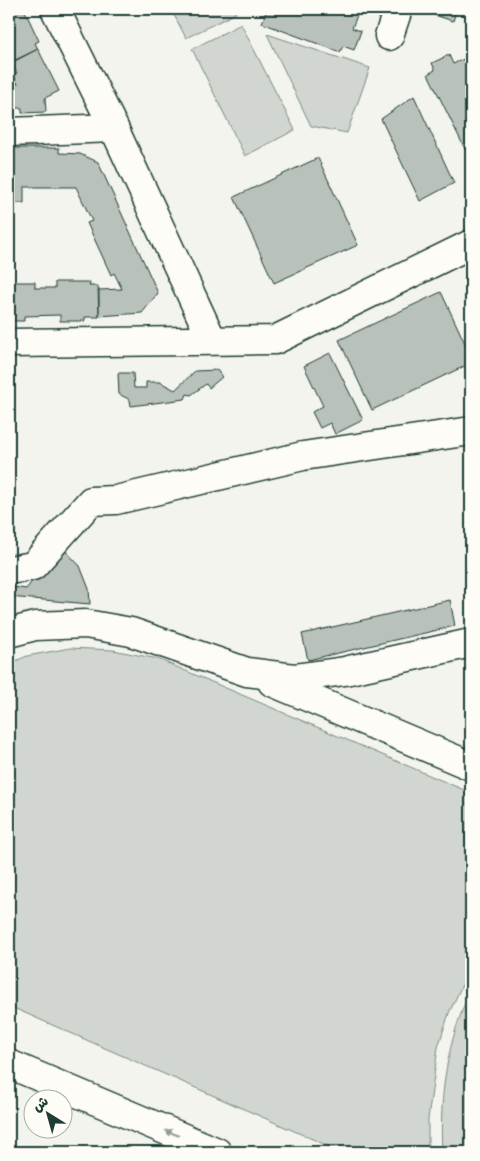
<svg xmlns="http://www.w3.org/2000/svg" width="480" height="1161" font-family="'Architects Daughter','Playpen Sans Arabic',sans-serif">
	<style>
		.green { fill: #d1d6d1; stroke: #788a82 }
		.building { fill: #b9c1bb; stroke: #1f3d34 }
		.lines { fill: none; stroke-linecap: round; stroke-linejoin: round }
		.minor-casing { stroke: #1f3d34; stroke-width: 31 }
		.minor { stroke: #fdfcf7; stroke-width: 28 }
		.oneway { fill: #8e9c96 }
	</style>
	<rect width="100%" height="100%" fill="#f4f4ef"/>
	<filter id="ink" filterUnits="userSpaceOnUse"><feTurbulence type="fractalNoise" baseFrequency=".02" numOctaves="2"/><feDisplacementMap in="SourceGraphic" scale="10" xChannelSelector="R" yChannelSelector="G"/><feConvolveMatrix kernelMatrix="1 2 1 2 8 2 1 2 1" color-interpolation-filters="sRGB"/></filter>
	<g filter="url(#ink)">
		<g class="green">
			<polygon points="171,9 234,9 236,13 186,38"/>
			<polygon points="241,24 295,130 245,156 192,49"/>
			<polygon points="267,34 370,68 347,133 311,126"/>
			<polygon points="70,648 113,650 158,659 471,793 471,966 449,1013 438,1047 428,1119 428,1152 342,1152 9,1006 9,664 27,656"/>
			<path d="M471,989V1152H442C439,1094 447,1042 471,989Z"/>
		</g>
		<g class="building">
			<polygon points="9,9 19,11 24,9 39,41 35,43 38,49 13,61 9,53"/>
			<polygon points="267,9 346,9 358,13 352,28 361,31 354,50 343,46 340,52 262,23"/>
			<polygon points="416,9 457,9 453,21"/>
			<polygon points="38,49 59,91 45,98 46,112 22,113 22,108 9,108 9,84 18,84 13,75 17,73 11,63"/>
			<polygon points="449,55 453,64 468,57 471,64 471,149 466,151 428,74 435,70 432,63"/>
			<polygon points="414,96 454,183 420,201 381,119"/>
			<polygon points="12,148 59,148 59,153 80,154 98,162 158,293 142,313 99,316 99,290 122,289 114,273 111,275 87,223 92,221 76,187 24,187 24,203 9,203 9,151"/>
			<polygon points="318,158 358,245 274,283 234,197"/>
			<polygon points="9,282 35,282 35,288 55,288 55,282 90,282 89,286 98,286 99,317 85,317 85,321 60,321 60,315 24,316 24,321 9,321"/>
			<polygon points="441,292 471,356 471,363 372,410 339,340"/>
			<polygon points="330,353 363,420 335,434 330,423 320,428 312,412 323,406 304,366"/>
			<polygon points="217,370 222,377 209,388 206,384 191,395 187,394 185,399 131,406 130,400 119,394 118,373 133,373 134,388 146,388 146,382 160,382 175,390 195,371"/>
			<polygon points="61,546 80,566 89,589 90,604 9,597 9,584 14,584 13,587 26,589"/>
			<polygon points="450,600 455,626 308,660 302,634"/>
		</g>
		<g class="lines">
			<defs>
				<g id="minor">
					<polyline points="55,9 114,128 212,340"/>
					<polyline points="389,36 398,9"/>
					<polyline points="9,132 114,128"/>
					<polyline points="9,343 275,340 471,244"/>
					<polyline points="9,570 33,566 91,501 116,500 303,456 471,431"/>
					<polyline points="9,633 35,626 86,624 131,632 247,672 294,678 345,671 471,643"/>
					<polyline points="272,682 471,766"/>
					<polyline points="9,1064 217,1152"/>
				</g>
			</defs>
			<use href="#minor" class="minor-casing"/>
			<use href="#minor" class="minor"/>
		</g>
		<defs><path id="oneway-solid" d="M-6-.8H1V-3.2L6.5 0L1 3.2V.8H-6Z" transform="scale(1.25)"/></defs>
		<use class="oneway" href="#oneway-solid" transform="translate(172 1133) rotate(-158)"/>
	</g>
	<rect width="480" height="1161" fill="none" stroke="#fdfcf7" stroke-width="30"/>
	<rect x="15" y="15" width="450" height="1131" fill="none" stroke="#1f3d34" stroke-width="2" filter="url(#ink)"/>
	<g transform="translate(48 1114) rotate(323)"><circle r="24" fill="#fdfcf7" stroke="#a4b0a9"/>
	<path d="M0-4L9 19L0 12L-9 19Z" fill="#1f3d34"/>
	<text y="-8" font-size="14" font-weight="bold" text-anchor="middle" fill="#1f3d34">ش</text>
	</g>
</svg>
